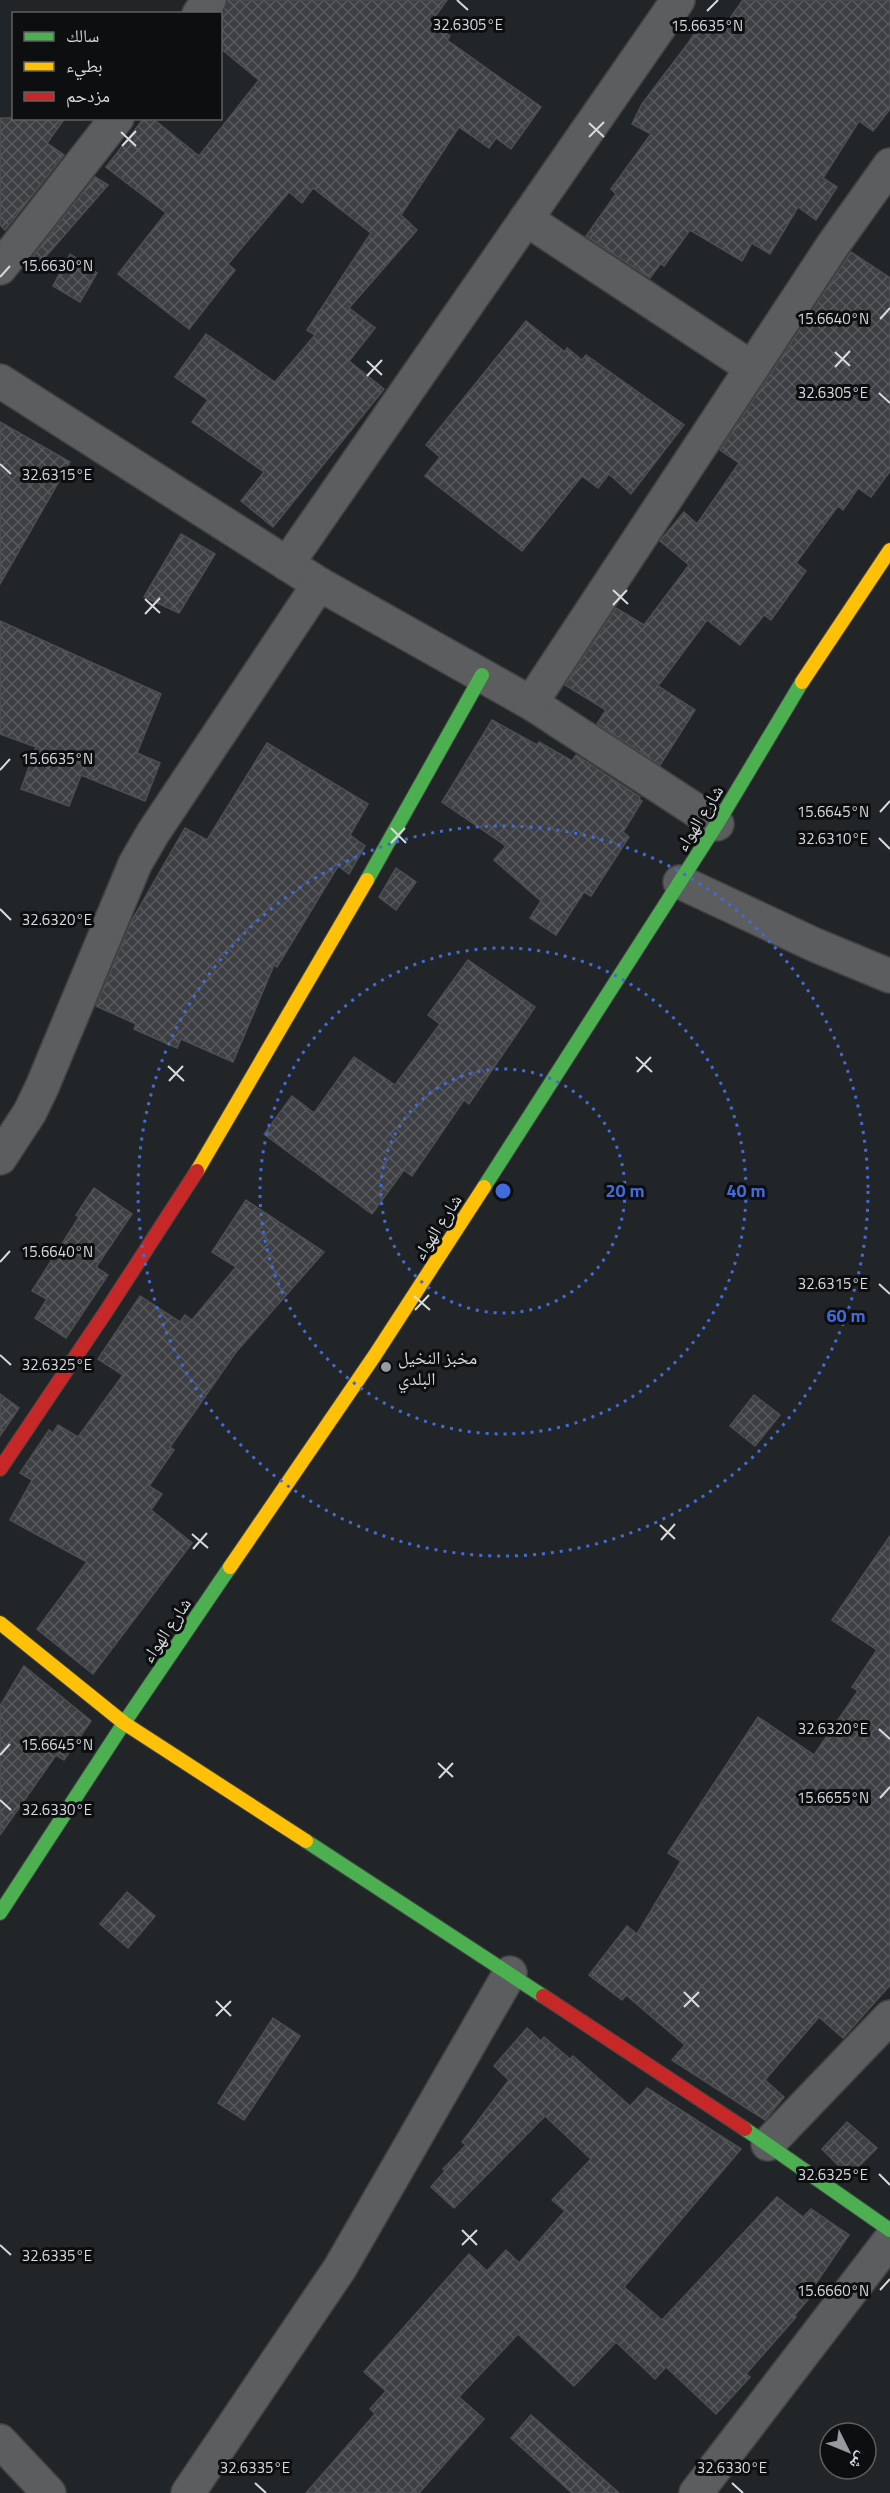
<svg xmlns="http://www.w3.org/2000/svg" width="890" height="2493" font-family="'Titillium Web','Noto Naskh Arabic',sans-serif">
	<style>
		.building { fill: url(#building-cross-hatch); stroke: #4c4e51; stroke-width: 1.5 }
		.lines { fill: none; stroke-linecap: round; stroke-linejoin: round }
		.street-casing { stroke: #404244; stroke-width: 36 }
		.fast-casing { stroke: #404244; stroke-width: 16 }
		.slow-casing { stroke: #404244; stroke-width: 16 }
		.jam-casing { stroke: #404244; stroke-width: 16 }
		.street { stroke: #5c5d5e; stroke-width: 33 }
		.fast { stroke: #4caf50; stroke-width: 14 }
		.slow { stroke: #ffc107; stroke-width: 14 }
		.jam { stroke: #c62828; stroke-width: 14 }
		.ticks { fill: none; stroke: #d7dadd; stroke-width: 2 }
		.ring { fill: none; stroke: #426ad9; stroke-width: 3; stroke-dasharray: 3 6 }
		.poi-dot { fill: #989b9e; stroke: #0c0e10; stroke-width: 2 }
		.labels { text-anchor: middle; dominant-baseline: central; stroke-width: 6; stroke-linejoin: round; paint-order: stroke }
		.street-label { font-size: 18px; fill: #d7dadd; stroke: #0c0e10 }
		.poi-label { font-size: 18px; fill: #d7dadd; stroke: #0c0e10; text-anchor: start }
		.ticks-label { font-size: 15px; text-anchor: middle; fill: #d7dadd; stroke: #0c0e10; stroke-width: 6; stroke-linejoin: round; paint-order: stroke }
		.centre { fill: #426ad9; stroke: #0c0e10; stroke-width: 3 }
		.ring-label { font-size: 18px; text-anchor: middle; font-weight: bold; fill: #426ad9; stroke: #0c0e10; stroke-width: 6; stroke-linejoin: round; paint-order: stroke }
	</style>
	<defs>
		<pattern id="building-cross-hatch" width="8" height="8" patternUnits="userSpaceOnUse" patternTransform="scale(1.5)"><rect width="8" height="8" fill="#3d3f42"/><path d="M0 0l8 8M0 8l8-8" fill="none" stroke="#585a5d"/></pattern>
	</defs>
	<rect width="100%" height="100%" fill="#222528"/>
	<g class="building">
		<polygon points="227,0 447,0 431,22 450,36 447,40 541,107 511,149 496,138 489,148 459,127 401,215 417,230 349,308 375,328 349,361 384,389 273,527 241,501 264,472 192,422 208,400 175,377 206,334 275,382 315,335 307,330 371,233 313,188 302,203 289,192 228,264 235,270 189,329 118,274 166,213 106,167 144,118 152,118 199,156 259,80 220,48 220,16"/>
		<polygon points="743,0 890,0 890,109 873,131 859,121 823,178 837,187 816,220 798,207 770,254 752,243 742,261 690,230 664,266 661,263 650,278 586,236 616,194 611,189 651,134 632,124 642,104 689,42 702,21 720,32"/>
		<polygon points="0,118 65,118 47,143 64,155 5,230 0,225"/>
		<polygon points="95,177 108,185 40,263 33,256"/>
		<polygon points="851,252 890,278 890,471 871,497 858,488 843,510 838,506 796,563 806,571 771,620 764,615 740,645 707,620 658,686 695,710 660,765 597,724 606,710 565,685 616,608 644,625 689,565 660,541 684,512 697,524 739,463 720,450"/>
		<polygon points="70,254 97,273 80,302 53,286"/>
		<polygon points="526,321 565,352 567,348 582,360 586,355 684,425 631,494 609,474 598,488 582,476 522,551 425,476 440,457 426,445"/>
		<polygon points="0,422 70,462 0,584"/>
		<polygon points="181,534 215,554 179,613 144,597"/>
		<polygon points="0,621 161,694 137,753 160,763 145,801 81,775 69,806 21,789 36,747 0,734"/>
		<polygon points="492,720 537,745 539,742 572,761 576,755 640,797 639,799 642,801 623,832 629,837 591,896 584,892 556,935 530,918 541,901 494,860 506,846 442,802"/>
		<polygon points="267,743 368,804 350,835 365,846 349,874 338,866 277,967 274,965 233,1062 181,1039 177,1048 134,1029 136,1024 96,1006 132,920 185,828 207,840"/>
		<polygon points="396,868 416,882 396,910 379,897"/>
		<polygon points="468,960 535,1007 469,1104 464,1100 412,1176 404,1170 372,1214 264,1134 292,1096 314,1113 354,1057 395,1085 440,1024 428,1015"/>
		<polygon points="94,1188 132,1214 96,1267 108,1275 66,1338 35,1318 47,1299 32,1291 79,1217 76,1215"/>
		<polygon points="246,1200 324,1252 236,1352 170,1447 174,1450 149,1486 162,1494 151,1510 192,1543 93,1674 37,1629 87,1562 10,1520 32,1480 20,1473 49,1430 53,1433 58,1425 78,1437 123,1375 98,1359 140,1296 180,1322 185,1315 192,1320 236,1267 212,1252"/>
		<polygon points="0,1394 19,1408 0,1436"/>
		<polygon points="754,1395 780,1415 755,1446 730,1426"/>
		<polygon points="890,1536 890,1985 843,2038 819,2017 765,2080 784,2097 765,2120 672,2060 685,2045 626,1995 622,2000 589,1975 627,1926 637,1934 681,1861 668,1853 758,1717 814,1755 858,1691 852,1687 877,1650 832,1620"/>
		<polygon points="24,1666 91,1721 64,1760 56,1755 0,1835 0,1706"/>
		<polygon points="127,1892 155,1916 128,1948 100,1924"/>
		<polygon points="273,2018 300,2036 244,2120 218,2103"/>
		<polygon points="527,2028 541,2041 544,2037 570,2059 573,2056 630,2106 647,2088 741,2149 624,2287 662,2320 777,2197 803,2217 811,2209 849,2235 814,2286 817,2289 794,2316 796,2317 746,2374 750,2377 716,2414 666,2367 655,2379 616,2342 574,2386 518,2334 459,2397 484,2419 419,2493 306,2493 375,2414 370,2409 386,2391 364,2372 469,2254 487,2271 506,2250 519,2263 565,2211 552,2200 591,2159 545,2116 454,2208 431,2187 445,2171 443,2169 466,2145 462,2142 509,2080 494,2066"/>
		<polygon points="847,2122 877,2148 849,2176 822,2149"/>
		<polygon points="531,2415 619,2493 572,2493 511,2438"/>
	</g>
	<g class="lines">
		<defs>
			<g id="street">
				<polyline points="199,14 209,0"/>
				<polyline points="526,219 752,368"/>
				<polyline points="0,268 117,118"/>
				<polyline points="0,381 319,584 531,703 717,824"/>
				<polyline points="287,564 678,0"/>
				<polyline points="531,703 833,245 890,165"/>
				<polyline points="680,882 815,945 890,976"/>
				<polyline points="0,1158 30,1112 42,1087 135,864 153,833 319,584"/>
				<polyline points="768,2144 890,2017"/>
				<polyline points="0,2441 49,2493"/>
				<polyline points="188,2493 340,2268 510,1973"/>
				<polyline points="696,2493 890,2240"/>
			</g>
			<g id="fast">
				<polyline points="367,880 482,675"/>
				<polyline points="484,1187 717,824 802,682"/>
				<polyline points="306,1841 543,1996"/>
				<polyline points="0,1913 124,1723 230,1567"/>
				<polyline points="745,2129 890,2230"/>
			</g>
			<g id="slow">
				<polyline points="802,682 890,550"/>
				<polyline points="197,1171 367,880"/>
				<polyline points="230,1567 375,1355 484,1187"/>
				<polyline points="0,1623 124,1723 306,1841"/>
			</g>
			<g id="jam">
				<polyline points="0,1469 107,1310 197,1171"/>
				<polyline points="543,1996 745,2129"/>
			</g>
		</defs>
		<use href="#street" class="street-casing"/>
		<use href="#fast" class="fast-casing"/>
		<use href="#slow" class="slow-casing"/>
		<use href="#jam" class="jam-casing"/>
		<use href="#street" class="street"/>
		<use href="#fast" class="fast"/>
		<use href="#slow" class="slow"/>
		<use href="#jam" class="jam"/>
	</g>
	<path class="ticks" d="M457,0L468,10M707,11L718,0M589,123L604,137M121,132L136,146M589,137L604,122M122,146L136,131M0,277L10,266M880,319L890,308M835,352L850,366M367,361L382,375M835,367L850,351M367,376L382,360M879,393L890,403M0,464L11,474M613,590L628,604M145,599L160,613M613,605L627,590M145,614L160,598M0,770L10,759M880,812L890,801M391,828L406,843M879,838L890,849M391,843L405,828M0,909L11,920M636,1057L652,1072M168,1066L184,1081M637,1072L651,1057M169,1081L183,1066M0,1262L10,1251M879,1284L890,1294M414,1296L430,1310M415,1310L429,1295M0,1355L11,1365M660,1525L675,1539M192,1534L208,1548M661,1540L675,1524M193,1549L207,1533M879,1729L890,1739M0,1755L10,1744M438,1763L453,1777M439,1778L453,1763M880,1798L890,1787M0,1800L11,1810M684,1992L699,2007M216,2001L231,2016M684,2007L699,1992M216,2016L231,2001M879,2174L890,2185M462,2230L477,2245M0,2245L11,2255M462,2245L477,2230M880,2290L890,2279M255,2483L266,2493M732,2483L743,2493"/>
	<g class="ring">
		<circle cx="503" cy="1191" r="122"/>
		<circle cx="503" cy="1191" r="243"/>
		<circle cx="503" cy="1191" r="365"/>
	</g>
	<circle class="poi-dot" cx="386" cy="1367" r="6"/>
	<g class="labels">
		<g class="street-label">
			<text transform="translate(699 818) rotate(-58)">شارع الهواء</text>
			<text transform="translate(437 1227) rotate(-57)">شارع الهواء</text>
			<text transform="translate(166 1630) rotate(-56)">شارع الهواء</text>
		</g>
		<g class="poi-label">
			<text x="398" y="1357">مخبز النخيل<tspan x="398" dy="21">البلدي</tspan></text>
		</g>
	</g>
	<g class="ticks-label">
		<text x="468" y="30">32.6305°E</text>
		<text x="707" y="31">15.6635°N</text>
		<text x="57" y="271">15.6630°N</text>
		<text x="833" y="324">15.6640°N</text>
		<text x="833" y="398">32.6305°E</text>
		<text x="57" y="480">32.6315°E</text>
		<text x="57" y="764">15.6635°N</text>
		<text x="833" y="817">15.6645°N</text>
		<text x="833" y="844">32.6310°E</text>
		<text x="57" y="925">32.6320°E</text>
		<text x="57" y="1257">15.6640°N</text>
		<text x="833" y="1289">32.6315°E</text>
		<text x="57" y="1370">32.6325°E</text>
		<text x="833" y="1734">32.6320°E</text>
		<text x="57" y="1750">15.6645°N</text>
		<text x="833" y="1803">15.6655°N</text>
		<text x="57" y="1815">32.6330°E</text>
		<text x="833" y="2180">32.6325°E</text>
		<text x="57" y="2261">32.6335°E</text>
		<text x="833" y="2296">15.6660°N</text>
		<text x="255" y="2473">32.6335°E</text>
		<text x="732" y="2473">32.6330°E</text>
	</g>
	<circle cx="503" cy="1191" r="9" class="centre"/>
	<g class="ring-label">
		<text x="625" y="1197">20 m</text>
		<text x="746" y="1197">40 m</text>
		<text x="846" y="1322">60 m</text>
	</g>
	<rect x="12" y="12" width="210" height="108" fill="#0c0e10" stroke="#5d6062" stroke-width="1.5"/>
	<rect x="24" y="32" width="30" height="9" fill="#4caf50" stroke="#5d6062" stroke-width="1.5"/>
	<text x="66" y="42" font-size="18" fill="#d7dadd">سالك</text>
	<rect x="24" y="62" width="30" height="9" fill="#ffc107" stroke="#5d6062" stroke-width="1.5"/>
	<text x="66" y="72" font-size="18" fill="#d7dadd">بطيء</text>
	<rect x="24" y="92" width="30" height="9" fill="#c62828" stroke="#5d6062" stroke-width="1.5"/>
	<text x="66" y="102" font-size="18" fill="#d7dadd">مزدحم</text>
	<g transform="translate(848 2451) rotate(133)"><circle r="28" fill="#0c0e10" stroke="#5d6062" stroke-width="1.5"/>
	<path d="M0-4.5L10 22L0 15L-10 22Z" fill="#989b9e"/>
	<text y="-9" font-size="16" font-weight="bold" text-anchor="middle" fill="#d7dadd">ش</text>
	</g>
</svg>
